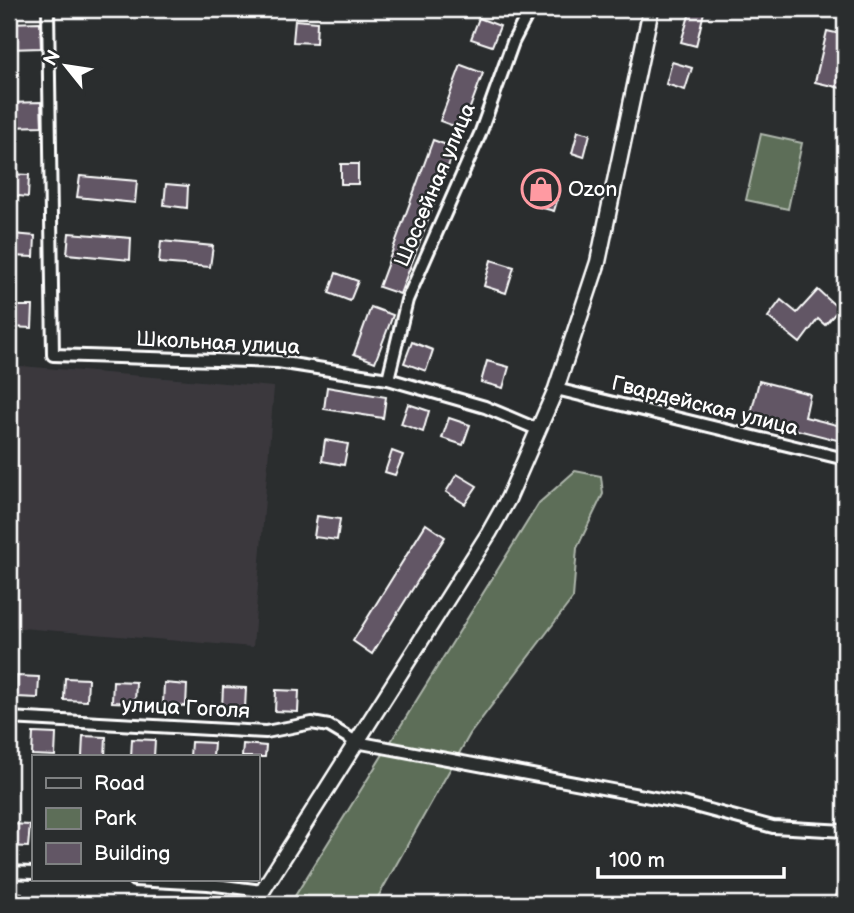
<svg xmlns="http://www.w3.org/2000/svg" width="854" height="913" font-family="'Balsamiq Sans',sans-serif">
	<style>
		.built { fill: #3b393e }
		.green { fill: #5d6e58; stroke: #aeb6ac; stroke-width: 2 }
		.building { fill: #625665; stroke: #fff; stroke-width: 2 }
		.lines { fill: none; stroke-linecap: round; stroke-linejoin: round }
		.street-casing { stroke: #fff; stroke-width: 16 }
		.secondary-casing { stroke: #fff; stroke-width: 19 }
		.street { stroke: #2a2d2e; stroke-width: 10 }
		.secondary { stroke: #2a2d2e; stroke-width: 14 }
		.labels { text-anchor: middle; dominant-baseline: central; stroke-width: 5; stroke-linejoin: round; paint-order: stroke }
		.street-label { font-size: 21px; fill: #fff; stroke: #2a2d2e }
		.poi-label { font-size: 21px; fill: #fff; stroke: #2a2d2e; text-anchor: start }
	</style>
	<rect width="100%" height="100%" fill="#2a2d2e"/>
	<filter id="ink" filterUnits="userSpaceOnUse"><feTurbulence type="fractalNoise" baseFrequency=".0143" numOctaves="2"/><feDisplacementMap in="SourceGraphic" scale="14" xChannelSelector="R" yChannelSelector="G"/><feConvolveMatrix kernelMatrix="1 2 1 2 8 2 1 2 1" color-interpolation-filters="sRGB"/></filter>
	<g filter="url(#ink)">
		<polygon class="built" points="9,365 274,387 253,647 9,627"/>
		<g class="green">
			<polygon points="761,134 802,143 788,209 746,200"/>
			<polygon points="575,471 601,476 603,494 577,548 573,598 470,734 374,904 290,904 539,503"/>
		</g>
		<g class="building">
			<polygon points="691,9 704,12 696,46 681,42"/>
			<polygon points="479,18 500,26 492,46 471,39"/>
			<polygon points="295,20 317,22 316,43 293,42"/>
			<polygon points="40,22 41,48 9,49 9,23"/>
			<polygon points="827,31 845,35 845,89 815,82"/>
			<polygon points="672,62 692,68 685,90 666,84"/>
			<polygon points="461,65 483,73 462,129 440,121"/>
			<polygon points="41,102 42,126 9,127 9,103"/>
			<polygon points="578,131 590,134 584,157 572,153"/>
			<polygon points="433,140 455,148 400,294 379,287"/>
			<rect x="341" y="164" width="17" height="20"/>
			<polygon points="9,174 29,175 28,197 9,195"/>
			<polygon points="80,176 137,181 135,203 77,197"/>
			<polygon points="166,184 188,186 187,208 164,205"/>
			<polygon points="538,185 560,191 554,211 532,205"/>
			<polygon points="69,233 131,238 130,260 67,254"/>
			<polygon points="13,234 35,236 34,257 11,256"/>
			<polygon points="161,241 213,246 210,267 159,263"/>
			<polygon points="491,260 514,267 506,293 484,286"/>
			<polygon points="336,273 358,281 350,301 329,293"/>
			<polygon points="818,290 839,309 825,325 818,319 800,343 768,317 781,300 797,313"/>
			<polygon points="10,306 33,306 32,328 9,327"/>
			<polygon points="371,307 393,315 375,362 354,354"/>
			<polygon points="412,342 433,350 426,371 404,363"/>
			<polygon points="487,361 509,367 503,388 481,382"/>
			<polygon points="759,381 810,394 805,417 845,427 845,442 750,418"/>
			<polygon points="327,387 386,397 383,418 324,409"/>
			<polygon points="408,404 429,411 423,432 401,424"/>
			<polygon points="449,418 470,425 463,445 442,438"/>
			<polygon points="325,440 348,444 344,465 322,461"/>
			<polygon points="392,451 403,455 395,475 385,472"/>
			<polygon points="457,474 477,486 465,504 446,492"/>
			<polygon points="317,516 340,519 337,540 314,537"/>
			<polygon points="426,524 445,537 372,654 353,641"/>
			<polygon points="17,676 39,677 38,698 16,697"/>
			<polygon points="65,678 88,679 87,701 64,700"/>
			<polygon points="113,681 136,682 135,703 112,702"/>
			<polygon points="164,683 187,685 186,706 163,705"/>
			<polygon points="223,687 246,688 245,709 222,708"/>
			<polygon points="276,690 299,691 298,712 275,711"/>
			<polygon points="33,733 56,734 55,756 32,755"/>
			<polygon points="83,736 106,737 105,757 82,757"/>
			<polygon points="132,739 155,740 154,757 131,757"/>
			<polygon points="191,742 214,743 213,757 190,757"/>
			<polygon points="243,744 266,746 265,757 242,757"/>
			<polygon points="9,824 30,825 28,847 9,846"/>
			<polygon points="9,892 22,893 21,904 9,904"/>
		</g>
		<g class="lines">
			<defs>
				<g id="street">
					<polyline points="48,9 53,355 278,362 388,379 485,407 539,430"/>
					<polyline points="388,379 407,300 480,134 513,42 530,9"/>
					<polyline points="556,389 845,459"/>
					<polyline points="9,718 266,732 312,723 329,726 356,742 687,804 773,827 845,831"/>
					<polyline points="9,872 33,873"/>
					<polyline points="134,880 208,884 262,891"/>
					<polyline points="841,904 845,891"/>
				</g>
				<polyline id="secondary" points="254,904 489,533 508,499 556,389 598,262 651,9"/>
			</defs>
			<use href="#street" class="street-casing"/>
			<use href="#secondary" class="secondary-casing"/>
			<use href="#street" class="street"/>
			<use href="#secondary" class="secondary"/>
		</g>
	</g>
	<defs>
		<symbol id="shop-ring" viewBox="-11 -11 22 22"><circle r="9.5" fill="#2a2d2e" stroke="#ff9aa2" stroke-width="1.5"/><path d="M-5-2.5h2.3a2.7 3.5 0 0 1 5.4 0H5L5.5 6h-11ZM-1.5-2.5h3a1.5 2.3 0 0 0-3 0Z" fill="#ff9aa2"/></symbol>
	</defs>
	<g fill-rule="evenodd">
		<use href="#shop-ring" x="519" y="167" width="44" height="44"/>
	</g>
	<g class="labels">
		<g class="street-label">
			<text transform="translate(435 185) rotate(-67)">Шоссейная улица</text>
			<text transform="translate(218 343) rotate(3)">Школьная улица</text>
			<text transform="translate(705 406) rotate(14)">Гвардейская улица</text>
			<text transform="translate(186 708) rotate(3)">улица Гоголя</text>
		</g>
		<g class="poi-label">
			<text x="568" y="189">Ozon</text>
		</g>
	</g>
	<rect width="854" height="913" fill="none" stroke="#2a2d2e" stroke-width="35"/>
	<rect x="18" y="18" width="819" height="878" fill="none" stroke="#fff" stroke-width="2.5" filter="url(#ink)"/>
	<rect x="32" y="755" width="228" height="126" fill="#2a2d2e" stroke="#7f8182" stroke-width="2"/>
	<rect x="46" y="778" width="35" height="10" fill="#2a2d2e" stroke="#7f8182" stroke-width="2"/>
	<text x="94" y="790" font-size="21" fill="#ffffff">Road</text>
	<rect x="46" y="808" width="35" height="21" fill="#5d6e58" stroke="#7f8182" stroke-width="2"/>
	<text x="94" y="825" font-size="21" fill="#ffffff">Park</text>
	<rect x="46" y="843" width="35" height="21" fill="#625665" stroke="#7f8182" stroke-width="2"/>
	<text x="94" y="860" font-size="21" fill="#ffffff">Building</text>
	<g transform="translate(66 66) rotate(300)" stroke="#2a2d2e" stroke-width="5" paint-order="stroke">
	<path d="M0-5L12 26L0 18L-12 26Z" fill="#ffffff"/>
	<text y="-10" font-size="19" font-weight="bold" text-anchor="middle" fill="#ffffff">N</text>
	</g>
	<path d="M598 867v10h186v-10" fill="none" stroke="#ffffff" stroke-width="3.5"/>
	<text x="609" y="867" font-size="21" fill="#ffffff" stroke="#2a2d2e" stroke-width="5" paint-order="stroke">100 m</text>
</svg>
